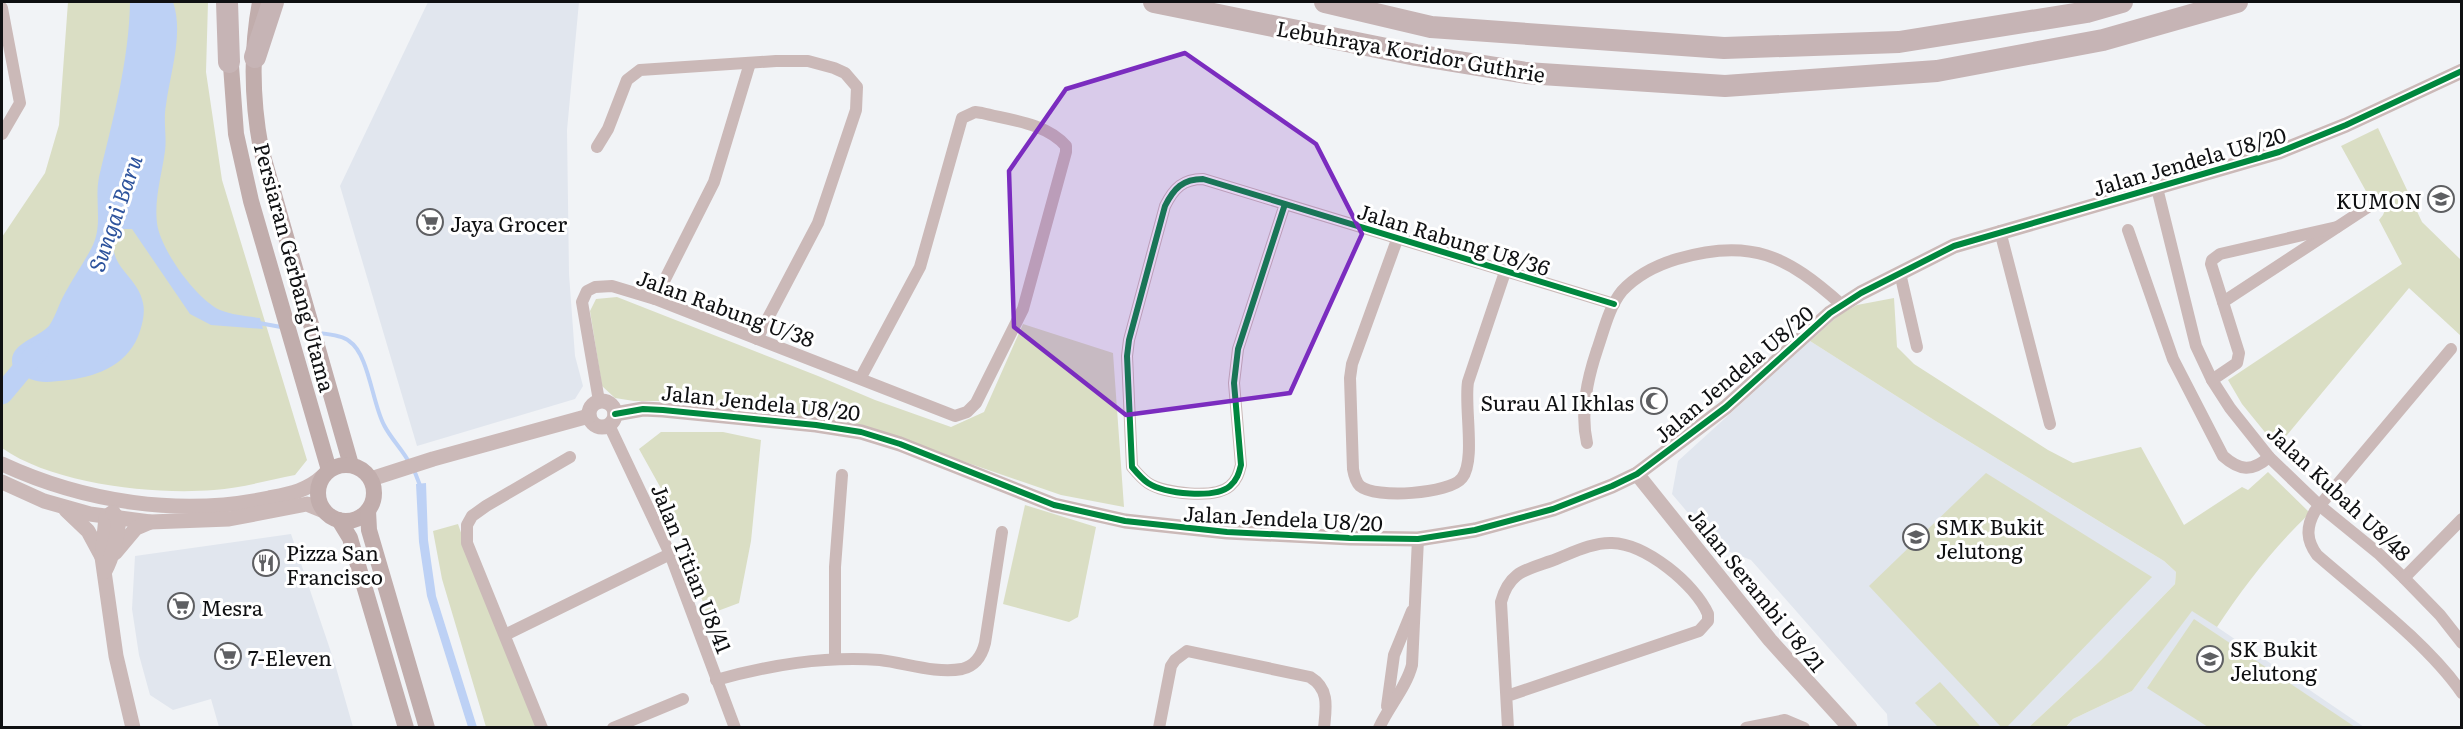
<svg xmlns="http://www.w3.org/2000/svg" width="2463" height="729" font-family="Literata,serif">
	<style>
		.built { fill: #e1e6ee }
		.green { fill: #dadec4 }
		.water { fill: #bdd1f5 }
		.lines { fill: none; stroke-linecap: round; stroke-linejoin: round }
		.stream { stroke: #bdd1f5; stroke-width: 4 }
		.river { stroke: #bdd1f5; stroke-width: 21 }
		.minor { stroke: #cbb9b8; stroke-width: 12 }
		.tertiary { stroke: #cbb9b8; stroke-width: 15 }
		.secondary { stroke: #c1adac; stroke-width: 16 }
		.motorway { stroke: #c6b4b5; stroke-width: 22 }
		.cycleway-casing { stroke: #fff; stroke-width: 10 }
		.cycleway { stroke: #00873e; stroke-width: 6 }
		.marked { fill: #7b2cbf; fill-opacity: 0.2; stroke: #7b2cbf; stroke-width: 4.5; stroke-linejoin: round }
		.labels { text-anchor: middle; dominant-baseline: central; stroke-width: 6; stroke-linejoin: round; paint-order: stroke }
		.street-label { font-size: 21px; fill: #0f1012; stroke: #fff }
		.poi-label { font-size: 21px; fill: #0f1012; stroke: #fff; text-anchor: start }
		.water-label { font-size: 22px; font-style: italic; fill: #2c529c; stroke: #fff }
	</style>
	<rect width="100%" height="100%" fill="#f1f3f6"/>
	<g class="built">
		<polygon points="428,2 579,2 567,130 569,274 575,356 583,386 575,399 417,446 340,186"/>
		<polygon points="1810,341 1934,420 2164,561 2176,572 2175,584 2101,660 2029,727 1888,727 1887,714 1751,560 1717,547 1672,494 1678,461"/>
		<polygon points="291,534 335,664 353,727 219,727 211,699 173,710 150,695 139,655 132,609 135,556"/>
		<polygon points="2192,610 2364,727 2066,728 2073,719 2132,691"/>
	</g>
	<g class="green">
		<path d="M68,2H208L206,72L222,180L307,460L295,475C269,480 241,488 214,490C152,495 53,484 2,448V237L45,173L59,125Z"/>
		<path d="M2378,128L2422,222L2461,260V336L2409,288L2277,447L2242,404L2228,380L2402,264L2379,220L2383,215L2387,205C2382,195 2378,192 2367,193L2341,146Z"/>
		<polygon points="617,297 818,376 875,400 951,427 984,412 1023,324 1113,353 1124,507 1061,495 843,420 794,418 671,401 634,401 615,398 602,386 590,311 596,299"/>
		<path d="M1894,298L1897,347L1914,364L2048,450L2073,463L2141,447L2184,525L2242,487L2248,490L2268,472L2310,513C2274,547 2244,586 2217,627L2192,611L2132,691L2073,719L2066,727H2029L2101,660L2175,584L2176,572L2164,561L1934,420L1810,341L1839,315L1857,305Z"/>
		<polygon points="661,432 723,432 761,440 751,541 739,603 707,615 673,510 639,449"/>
		<polygon points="1986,473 2152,577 2007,727 2001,727 1869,586"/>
		<polygon points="1025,505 1096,527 1078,617 1069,622 1003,604"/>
		<polygon points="458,524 472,564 537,727 486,727 442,579 433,531"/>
		<polygon points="2194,619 2355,727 2208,727 2147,688"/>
		<polygon points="1940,682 1980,726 1978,727 1938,727 1915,703"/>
	</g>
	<g class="water">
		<path d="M130,2H173C184,33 170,74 166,105C163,121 167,136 165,151C162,174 154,199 157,223C160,249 196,299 220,310C232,315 247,316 260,318L263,329L211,325L190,314L132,229H118C101,265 138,274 143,303C145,312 143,322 140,331C130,363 100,376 68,380C43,383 33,385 13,367C6,344 37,339 49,326C56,316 59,303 65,293C73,278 83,264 91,249C104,226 94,202 99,177C113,119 129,61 130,2Z"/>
		<polygon points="426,483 428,540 436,596 477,727 468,727 427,596 419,542 416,484"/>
	</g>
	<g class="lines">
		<g class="stream">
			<polyline points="259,323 281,327"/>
			<path d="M318,333C327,334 342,335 349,341C369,354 372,403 384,425C391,439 403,450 410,464"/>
			<polyline points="414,470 421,488"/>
		</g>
		<polyline class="river" points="2,394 38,351"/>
		<g class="minor">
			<polyline points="2,8 20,103 2,134"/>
			<polyline points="597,147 608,129 627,80 640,70 776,61 808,61 834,68 845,73 857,87 856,110 818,223 757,339"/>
			<polyline points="2157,188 2196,346 2212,380 2230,408 2269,457 2319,505 2378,553 2404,578 2440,615 2462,643"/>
			<path d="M1285,204L1238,349L1234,383L1241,465C1239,473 1237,480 1230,486C1215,499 1165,494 1148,483C1142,479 1137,473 1132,467L1127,356L1129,340L1165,206C1174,188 1183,179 1203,179L1614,304"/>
			<path d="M2128,230L2173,359L2223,456C2240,471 2252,472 2269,457"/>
			<polyline points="2000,231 2050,424"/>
			<path d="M1398,237L1352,364L1350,378L1353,469C1354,475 1356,482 1360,486C1375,499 1450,494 1462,478C1476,460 1464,407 1468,382L1505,272"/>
			<polyline points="1900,273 1917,347"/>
			<polyline points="655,299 714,182 750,63"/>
			<polyline points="2223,302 2374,203"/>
			<path d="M2451,349L2315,511C2306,527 2306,540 2317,555C2364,596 2427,643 2462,693"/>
			<polyline points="2212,380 2237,363 2239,353 2211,264 2212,260 2220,254 2337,227"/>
			<path d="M599,401L582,302L587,291L595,287L612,286L655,299L955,416L967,412L976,403L1023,309L1066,152V146C1046,123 1010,120 982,113L975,112L962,118L920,267L860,379"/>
			<polyline points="609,425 670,554 735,728"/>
			<path d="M1587,443C1580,412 1587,380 1597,350C1604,330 1609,307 1622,291C1637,275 1657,265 1677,259C1751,237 1787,256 1842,305"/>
			<polyline points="2404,578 2462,519"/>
			<polyline points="505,635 670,554"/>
			<polyline points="835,658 835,567 842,475"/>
			<path d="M716,680C770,665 823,656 880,660C906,663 936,674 962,669C975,666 982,655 985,643L1002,532"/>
			<path d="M1507,696L1699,631L1708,621V614C1695,584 1646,544 1612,543C1592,542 1570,554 1551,561C1525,570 1509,572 1501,602L1508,728"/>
			<polyline points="1387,706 1394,655 1412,611"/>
			<polyline points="542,728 467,543 467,525 472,516 486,506 570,457"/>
			<polyline points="613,728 683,699"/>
			<path d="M1159,728L1171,666L1175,660L1187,651L1310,677C1330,689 1326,708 1324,728"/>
			<path d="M1379,728C1389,706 1406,688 1412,665L1418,539"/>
			<polyline points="1746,728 1785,720 1804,728"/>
		</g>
		<g class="tertiary">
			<circle cx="602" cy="414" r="13"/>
			<polyline points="615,414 643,409 663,410 816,425 861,432 900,444 1054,505 1125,521 1227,532 1350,538 1418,539 1475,530 1553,509 1612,486 1637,474 1726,407 1830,313 1861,293 1954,246 2279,152 2346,125 2462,71"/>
			<path d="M2,464C84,502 180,517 269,498C289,494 307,491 323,476"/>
			<polyline points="1637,474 1770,640 1850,728"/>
			<polyline points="371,479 433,459 589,416"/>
			<polyline points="2,482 44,501 90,514 150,522 229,519 307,504 324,511"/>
			<polyline points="66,510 88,531 102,557"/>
			<polyline points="113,512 106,517 102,557 116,656 133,728"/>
			<polyline points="115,553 136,528 150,522"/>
			<path d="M105,571C114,554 117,538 119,519L113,513"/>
		</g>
		<g class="secondary">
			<path d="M260,2C251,50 252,101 261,149L351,465"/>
			<polyline points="230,52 236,134 251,201 329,470"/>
			<circle cx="346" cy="493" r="28"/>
			<polyline points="368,511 369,530 427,728"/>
			<polyline points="339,520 350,538 406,728"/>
		</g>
		<g class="motorway">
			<polyline points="227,2 229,62"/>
			<polyline points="1154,2 1416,55 1526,73 1725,86 1937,71 2103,40 2237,2"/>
			<polyline points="1325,2 1431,27 1724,48 1899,42 2087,12 2122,2"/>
			<polyline points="255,57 273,2"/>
		</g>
		<defs>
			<g id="cycleway">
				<path d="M1285,204L1238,349L1234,383L1241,465C1239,473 1237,480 1230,486C1215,499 1165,494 1148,483C1142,479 1137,473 1132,467L1127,356L1129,340L1165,206C1174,188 1183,179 1203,179L1614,304"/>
				<polyline points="615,414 643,409 663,410 816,425 861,432 900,444 1054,505 1125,521 1227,532 1350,538 1418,539 1475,530 1553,509 1612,486 1637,474 1726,407 1830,313 1861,293 1954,246 2279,152 2346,125 2462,71"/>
			</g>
		</defs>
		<use href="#cycleway" class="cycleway-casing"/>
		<use href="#cycleway" class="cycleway"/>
	</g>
	<path class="marked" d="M1185,53L1316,144L1362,234L1290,393L1126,415L1014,327L1009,171L1066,89Z"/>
	<defs>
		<symbol id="school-ring" viewBox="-11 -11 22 22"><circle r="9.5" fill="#fff" stroke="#5e5f62" stroke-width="1.5"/><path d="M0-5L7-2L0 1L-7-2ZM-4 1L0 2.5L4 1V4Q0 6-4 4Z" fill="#5e5f62"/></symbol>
		<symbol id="supermarket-ring" viewBox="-11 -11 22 22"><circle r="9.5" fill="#fff" stroke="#5e5f62" stroke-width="1.5"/><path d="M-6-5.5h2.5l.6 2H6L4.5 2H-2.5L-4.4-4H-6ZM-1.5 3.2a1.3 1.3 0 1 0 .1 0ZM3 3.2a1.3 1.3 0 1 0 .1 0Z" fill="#5e5f62"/></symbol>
		<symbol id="mosque-ring" viewBox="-11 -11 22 22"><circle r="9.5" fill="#fff" stroke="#5e5f62" stroke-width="1.5"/><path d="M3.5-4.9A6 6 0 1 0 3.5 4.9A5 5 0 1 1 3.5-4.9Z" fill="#5e5f62"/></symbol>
		<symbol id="restaurant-ring" viewBox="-11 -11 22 22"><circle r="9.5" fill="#fff" stroke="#5e5f62" stroke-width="1.5"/><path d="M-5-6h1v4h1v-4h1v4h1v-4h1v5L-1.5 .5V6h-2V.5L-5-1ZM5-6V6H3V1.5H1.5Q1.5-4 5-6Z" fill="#5e5f62"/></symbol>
	</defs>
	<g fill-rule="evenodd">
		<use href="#school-ring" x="2426" y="184" width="30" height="30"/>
		<use href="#supermarket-ring" x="415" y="207" width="30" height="30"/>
		<use href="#mosque-ring" x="1639" y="386" width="30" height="30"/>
		<use href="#school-ring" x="1901" y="522" width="30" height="30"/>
		<use href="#restaurant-ring" x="251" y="548" width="30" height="30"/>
		<use href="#supermarket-ring" x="166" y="591" width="30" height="30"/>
		<use href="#supermarket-ring" x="213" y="641" width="30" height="30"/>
		<use href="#school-ring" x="2195" y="644" width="30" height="30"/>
	</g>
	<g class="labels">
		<g class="street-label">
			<text transform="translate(1411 50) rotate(10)">Lebuhraya Koridor Guthrie</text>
			<text transform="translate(2189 160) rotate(-16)">Jalan Jendela U8/20</text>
			<text transform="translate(1454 238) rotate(17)">Jalan Rabung U8/36</text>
			<text transform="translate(296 267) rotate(75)">Persiaran Gerbang Utama</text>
			<text transform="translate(726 307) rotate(20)">Jalan Rabung U/38</text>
			<text transform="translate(1733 373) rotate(-40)">Jalan Jendela U8/20</text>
			<text transform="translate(761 401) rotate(6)">Jalan Jendela U8/20</text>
			<text transform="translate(2340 492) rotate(43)">Jalan Kubah U8/48</text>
			<text transform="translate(1283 517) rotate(3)">Jalan Jendela U8/20</text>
			<text transform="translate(693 568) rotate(68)">Jalan Titian U8/41</text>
			<text transform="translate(1758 589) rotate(51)">Jalan Serambi U8/21</text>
		</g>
		<g class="poi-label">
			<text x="2422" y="199" text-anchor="end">KUMON</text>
			<text x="450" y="222">Jaya Grocer</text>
			<text x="1634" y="401" text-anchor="end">Surau Al Ikhlas</text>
			<text x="1936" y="525">SMK Bukit<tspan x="1936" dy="24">Jelutong</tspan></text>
			<text x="286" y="551">Pizza San<tspan x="286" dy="24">Francisco</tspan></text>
			<text x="201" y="606">Mesra</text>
			<text x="2230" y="647">SK Bukit<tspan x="2230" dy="24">Jelutong</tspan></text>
			<text x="248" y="656">7-Eleven</text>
		</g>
		<g class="water-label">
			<text transform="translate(114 213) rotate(-71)">Sungai Baru</text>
		</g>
	</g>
	<rect width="2463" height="729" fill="none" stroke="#0f1012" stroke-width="6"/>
</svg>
